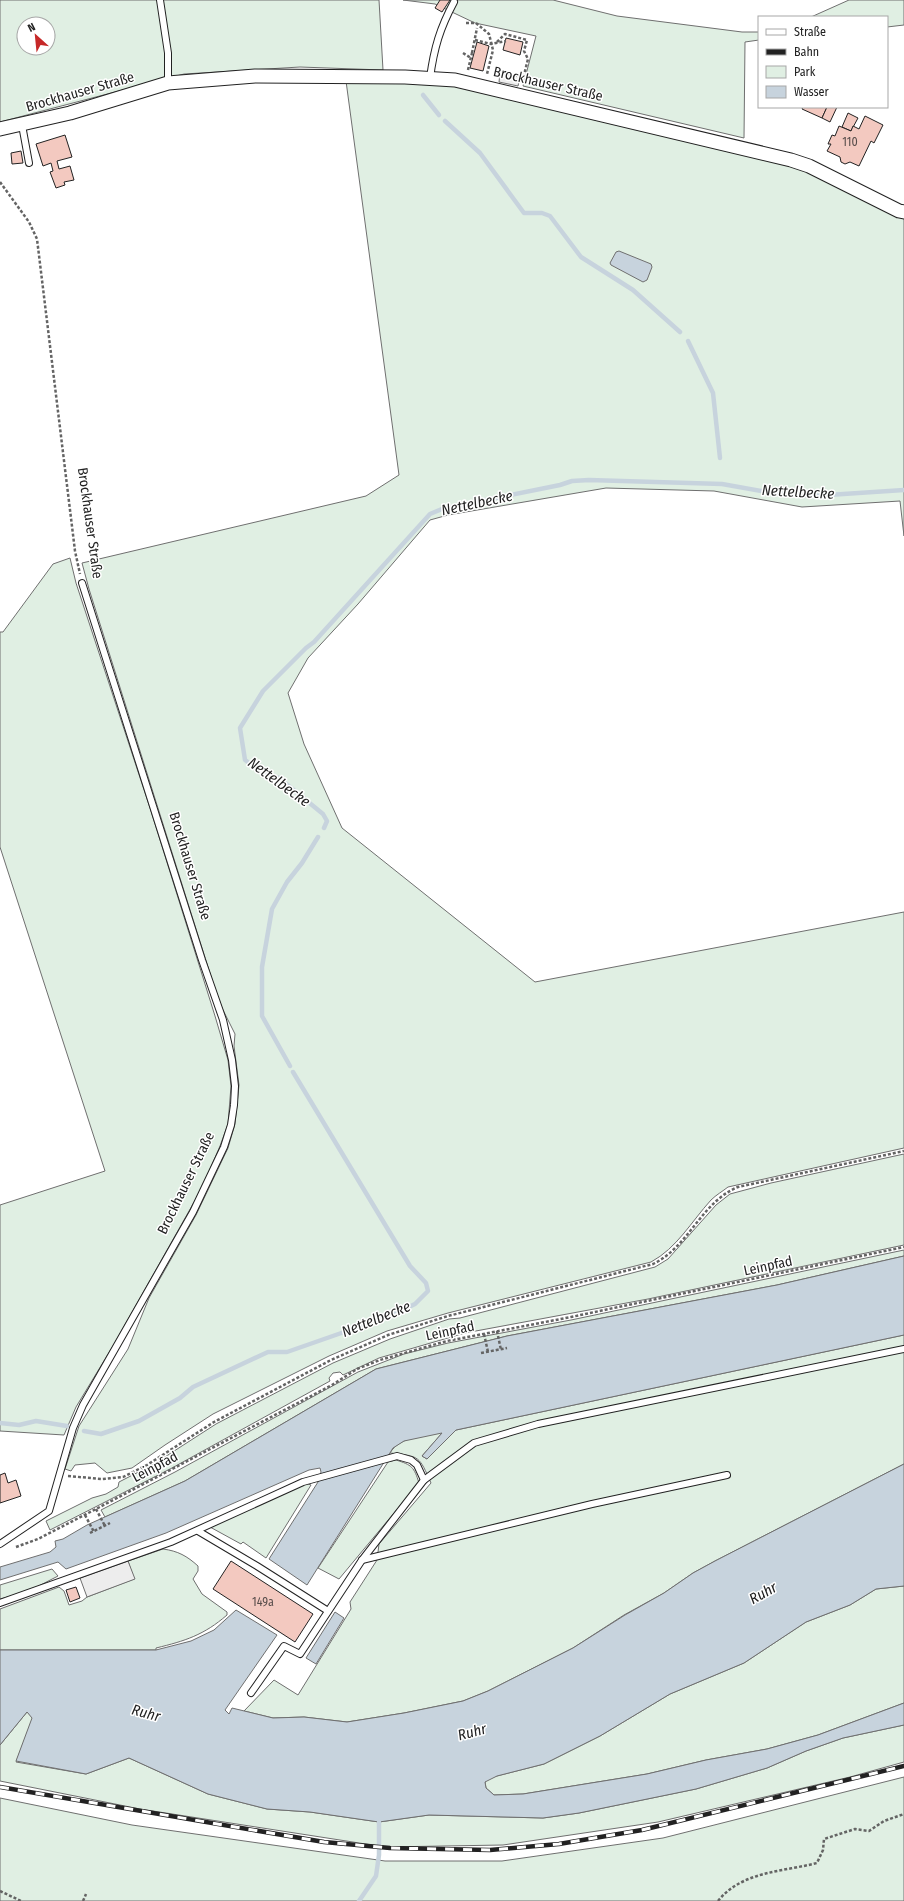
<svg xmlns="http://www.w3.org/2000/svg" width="904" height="1901" font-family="'Fira Sans Condensed',sans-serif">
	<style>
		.green { fill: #e0efe3; stroke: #6f6f6f; fill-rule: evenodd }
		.parking { fill: #ededed; stroke: #6f6f6f }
		.water { fill: #c7d3dd; stroke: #6f6f6f }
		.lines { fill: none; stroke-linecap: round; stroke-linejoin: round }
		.stream { stroke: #c7d3dd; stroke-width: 4.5 }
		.building { fill: #f3c9c0; stroke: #222 }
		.service-casing { stroke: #222; stroke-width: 8 }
		.minor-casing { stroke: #222; stroke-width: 15 }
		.path { stroke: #646464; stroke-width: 2.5; stroke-dasharray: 3 2; stroke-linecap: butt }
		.service { stroke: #fff; stroke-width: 6 }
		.minor { stroke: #fff; stroke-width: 13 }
		.rail-casing { stroke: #222; stroke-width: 4.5 }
		.rail { stroke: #fff; stroke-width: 3; stroke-dasharray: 9; stroke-linecap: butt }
		.labels { text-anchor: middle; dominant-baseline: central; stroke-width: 3; stroke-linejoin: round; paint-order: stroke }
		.number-label { font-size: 12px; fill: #564c4a }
		.street-label { font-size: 14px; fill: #222; stroke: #fff }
		.water-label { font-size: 15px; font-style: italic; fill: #222; stroke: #fff }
	</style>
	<rect width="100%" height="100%" fill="#fff"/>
	<g class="green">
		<path d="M0,0H379L383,70L300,67L184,74L0,122ZM24,24H48V48H24Z"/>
		<polygon points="403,0 553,0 617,16 742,32 759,32 759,40 745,42 744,138 523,86 536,36 475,23 435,4"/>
		<polygon points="849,0 904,0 904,25 887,27 887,17 811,17"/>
		<path d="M346,81L442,84L560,107L796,166L904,216V536L900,501L802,507L714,491L606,488L448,515L430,520L358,604L308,658L288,693L304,744L342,828L535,982L904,912V1148L728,1187C723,1191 716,1195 711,1200C691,1222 677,1248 651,1262L448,1313L387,1331L329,1356L213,1414L165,1445L132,1468L107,1473L95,1463L75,1465L71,1471L65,1469L79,1426L128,1349L149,1298L196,1215L228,1148L235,1124L239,1085L234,1046L235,1034L222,1008L214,986L89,589L82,563L366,496L399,475Z"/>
		<polygon points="70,558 76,583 150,808 215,1016 228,1060 231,1086 228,1124 220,1146 202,1188 113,1346 76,1407 64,1435 0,1431 0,1205 105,1171 0,847 0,632 3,632 53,564"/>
		<polygon points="904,1154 904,1245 648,1299 465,1333 379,1358 343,1375 340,1372 333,1373 329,1378 330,1381 172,1468 50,1530 46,1521 92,1498 106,1494 118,1487 119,1482 154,1464 216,1424 333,1363 390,1339 449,1319 460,1318 655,1267 668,1259 716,1205 730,1194 771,1183"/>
		<polygon points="904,1250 904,1256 777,1285 507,1336 376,1369 185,1481 105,1517 101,1510 175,1472 358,1372 404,1354 448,1343 571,1320"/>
		<path d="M904,1335V1464L715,1561L693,1573L664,1593L624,1615L573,1648L488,1691L463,1701L404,1713L347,1722L304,1717L273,1718L244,1711L274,1680L298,1695L351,1609L350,1602L377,1560L379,1544L431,1483C419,1456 420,1456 390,1453C400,1436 425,1436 443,1432L422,1456L427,1459L456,1430Z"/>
		<path d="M396,1460C412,1465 414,1467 419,1483L339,1579L318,1568L388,1462Z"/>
		<polygon points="306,1483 311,1485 266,1558 243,1542 241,1544 210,1527"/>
		<path d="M163,1549C178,1551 187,1556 198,1566V1571L193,1579L202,1594L227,1612V1615C204,1635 185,1641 156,1648V1650H0V1609L59,1587L64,1591L69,1605L82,1601L87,1597L134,1579L128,1561Z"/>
		<polygon points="52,1569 58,1576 29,1591 0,1599 0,1585"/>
		<polygon points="904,1586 904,1703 818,1735 767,1749 706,1760 647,1774 523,1794 494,1795 486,1788 485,1782 489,1778 544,1764 600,1736 670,1694 744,1663 806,1622 850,1605 876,1589"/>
		<polygon points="27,1712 33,1718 16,1762 86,1774 129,1758 208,1794 267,1809 310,1812 379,1822 429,1815 543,1818 579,1813 696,1789 767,1768 806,1751 843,1738 904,1725 904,1762 850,1777 658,1822 503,1845 385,1847 140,1809 0,1781 0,1745"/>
		<polygon points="904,1777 904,1901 0,1901 0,1798 132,1825 385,1861 502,1861 663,1838"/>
	</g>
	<g class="parking">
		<polygon points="500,73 520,77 518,86 499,82"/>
		<polygon points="128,1561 135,1579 87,1597 80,1578"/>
	</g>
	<g class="water">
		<polygon points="619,251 651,264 652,267 647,280 643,282 611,265 610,263 616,252"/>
		<polygon points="904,1256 904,1335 456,1430 427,1459 422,1456 442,1433 404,1441 393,1448 307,1585 269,1559 318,1482 321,1472 320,1468 309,1470 166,1533 66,1569 58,1562 0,1580 0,1567 50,1552 56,1547 55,1541 63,1539 87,1525 185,1481 376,1369 507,1336 777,1285"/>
		<polygon points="904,1464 904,1586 876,1589 850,1605 806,1622 744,1663 670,1694 600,1736 544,1764 497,1776 485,1782 486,1788 494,1795 523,1794 647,1774 706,1760 767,1749 818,1735 904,1703 904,1725 843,1738 806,1751 767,1768 696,1789 579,1813 543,1818 429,1815 379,1822 310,1812 267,1809 208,1794 129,1758 86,1774 16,1761 32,1718 27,1712 0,1745 0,1650 156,1650 191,1641 214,1630 236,1610 277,1635 225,1710 229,1714 232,1708 273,1718 304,1717 347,1722 404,1713 463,1701 488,1691 573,1648 625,1615 664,1593 693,1573 715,1561"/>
		<polygon points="335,1612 344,1618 316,1664 306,1658"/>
	</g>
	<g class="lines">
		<g class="stream">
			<polyline points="423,95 439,115"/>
			<polyline points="445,121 480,153 524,213 542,213 550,216 581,257 633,290 680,332"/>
			<polyline points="688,341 713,393 720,458"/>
			<polyline points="324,828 327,821 323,814 279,778 265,774 245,760 240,728 263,691 306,648 314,642 430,514 442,509 560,485 572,481 589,480 722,484 773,493 813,496 904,490"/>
			<polyline points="290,1066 262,1016 262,967 272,909 287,882 302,863 318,837"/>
			<polyline points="0,1423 19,1425 36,1421 67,1426"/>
			<polyline points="84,1431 101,1434 139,1421 180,1398 193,1387 268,1352 287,1352 390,1316 415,1304 428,1291 426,1283 410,1266 293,1072"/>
			<polyline points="359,1901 376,1876 379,1855 379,1822"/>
		</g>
	</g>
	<g class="building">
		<polygon points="440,0 450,0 442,12 435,8"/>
		<polygon points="506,38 523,42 520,55 503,50"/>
		<polygon points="477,42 489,46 483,71 470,68"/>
		<polygon points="803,107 827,107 822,118 802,109"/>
		<polygon points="827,107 837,107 830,122 822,118"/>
		<polygon points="848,113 858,118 851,131 842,127"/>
		<polygon points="865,116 883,125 874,143 871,141 859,166 850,162 845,164 841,162 840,157 827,151 831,144 828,144 832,135 835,136 839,126 851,131 853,126 859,129"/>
		<polygon points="65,135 72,157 57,161 59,169 70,166 74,180 64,182 65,185 56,188 50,172 53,171 51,163 43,166 36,144"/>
		<polygon points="21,151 23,163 12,164 11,153"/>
		<polygon points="5,1473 8,1483 16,1480 21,1496 0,1503 0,1475"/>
		<polygon points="231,1561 313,1614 295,1642 213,1589"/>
		<polygon points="76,1587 80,1598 70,1602 66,1590"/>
	</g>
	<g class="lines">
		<defs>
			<g id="service">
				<polyline points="160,0 168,53 168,83"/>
				<path d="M430,78C434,48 440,28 454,2"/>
				<polyline points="22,125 29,163"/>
				<polyline points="424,1480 474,1443 538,1424 904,1349"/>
				<polyline points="198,1531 257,1566 328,1611"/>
				<polyline points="0,1544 49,1511 73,1428 83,1405 193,1212 224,1147 231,1125 234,1105 235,1086 232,1060 223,1020 202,960 82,583"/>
				<polyline points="362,1560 592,1504 727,1475"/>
				<polyline points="0,1603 171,1542 303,1482 397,1456 411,1460 417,1465 424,1480 362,1560 300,1654 284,1646 251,1693"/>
			</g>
			<polyline id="minor" points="0,129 70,113 168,83 255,76 405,77 455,80 791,160 809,166 899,211 904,212"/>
		</defs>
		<use href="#service" class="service-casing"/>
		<use href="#minor" class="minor-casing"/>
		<g class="path">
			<polyline points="466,23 476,23 489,34 493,50 487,74"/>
			<polyline points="475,40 491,44 506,41"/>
			<polyline points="497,42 505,34 527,40 524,51 528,59 522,83"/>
			<polyline points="463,53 471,58"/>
			<polyline points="472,53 477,28"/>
			<polyline points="468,70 472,53 474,54"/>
			<polyline points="0,182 29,222 37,239 75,551 80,574"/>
			<polyline points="497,1331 501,1350"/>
			<polyline points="484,1334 488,1352"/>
			<polyline points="481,1353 507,1348"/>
			<path d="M68,1476L102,1479L123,1477L147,1465L214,1422L331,1360L388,1335L448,1316L653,1264C689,1247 701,1202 738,1187L904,1151"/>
			<polyline points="96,1509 105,1526"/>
			<polyline points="85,1515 94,1532"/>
			<polyline points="90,1533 110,1523"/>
			<polyline points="16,1547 38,1539 96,1509 332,1385 357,1369 380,1360 447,1341 571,1317 904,1247"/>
			<polyline points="0,1891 21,1901"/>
			<polyline points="83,1901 86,1894"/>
			<path d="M718,1901C742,1871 782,1872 817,1863L823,1850L824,1839L855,1829L869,1831L884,1821L904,1814"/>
		</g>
		<use href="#service" class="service"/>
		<use href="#minor" class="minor"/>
		<defs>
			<polyline id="rail" points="0,1787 324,1842 390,1848 490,1850 559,1844 642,1830 904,1766"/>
		</defs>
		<use href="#rail" class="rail-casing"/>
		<use href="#rail" class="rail"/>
	</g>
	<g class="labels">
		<g class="number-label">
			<text x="850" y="142">110</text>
			<text x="263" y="1602">149a</text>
		</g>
		<g class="street-label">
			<text transform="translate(548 84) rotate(13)">Brockhauser Straße</text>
			<text transform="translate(80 92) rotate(-16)">Brockhauser Straße</text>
			<text transform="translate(90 523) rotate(82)">Brockhauser Straße</text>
			<text transform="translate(190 866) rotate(73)">Brockhauser Straße</text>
			<text transform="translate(186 1183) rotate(-64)">Brockhauser Straße</text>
			<text transform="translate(768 1266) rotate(-12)">Leinpfad</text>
			<text transform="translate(450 1331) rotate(-12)">Leinpfad</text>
			<text transform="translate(155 1467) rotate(-28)">Leinpfad</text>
		</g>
		<g class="water-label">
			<text transform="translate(798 492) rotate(3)">Nettelbecke</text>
			<text transform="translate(477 503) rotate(-12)">Nettelbecke</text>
			<text transform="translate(279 782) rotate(36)">Nettelbecke</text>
			<text transform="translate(376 1319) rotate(-22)">Nettelbecke</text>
			<text transform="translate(763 1593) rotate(-29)">Ruhr</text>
			<text transform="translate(146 1713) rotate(15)">Ruhr</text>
			<text transform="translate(472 1732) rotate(-15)">Ruhr</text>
		</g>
	</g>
	<rect x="758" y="16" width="130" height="92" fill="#ffffff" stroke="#a7a7a7"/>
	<rect x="766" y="29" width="20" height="6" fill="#ffffff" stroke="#a7a7a7"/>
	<text x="794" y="36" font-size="12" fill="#222222">Straße</text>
	<rect x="766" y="49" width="20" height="6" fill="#222222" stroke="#a7a7a7"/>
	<text x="794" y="56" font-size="12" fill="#222222">Bahn</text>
	<rect x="766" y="66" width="20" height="12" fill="#e0efe3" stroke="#a7a7a7"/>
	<text x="794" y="76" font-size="12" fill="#222222">Park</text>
	<rect x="766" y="86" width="20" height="12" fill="#c7d3dd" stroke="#a7a7a7"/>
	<text x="794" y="96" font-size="12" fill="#222222">Wasser</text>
	<g transform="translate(36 36) rotate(333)"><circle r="19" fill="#ffffff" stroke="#a7a7a7"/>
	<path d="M0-3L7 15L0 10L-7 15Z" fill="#c62828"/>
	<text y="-6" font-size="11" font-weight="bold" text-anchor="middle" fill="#222222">N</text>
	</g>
</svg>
